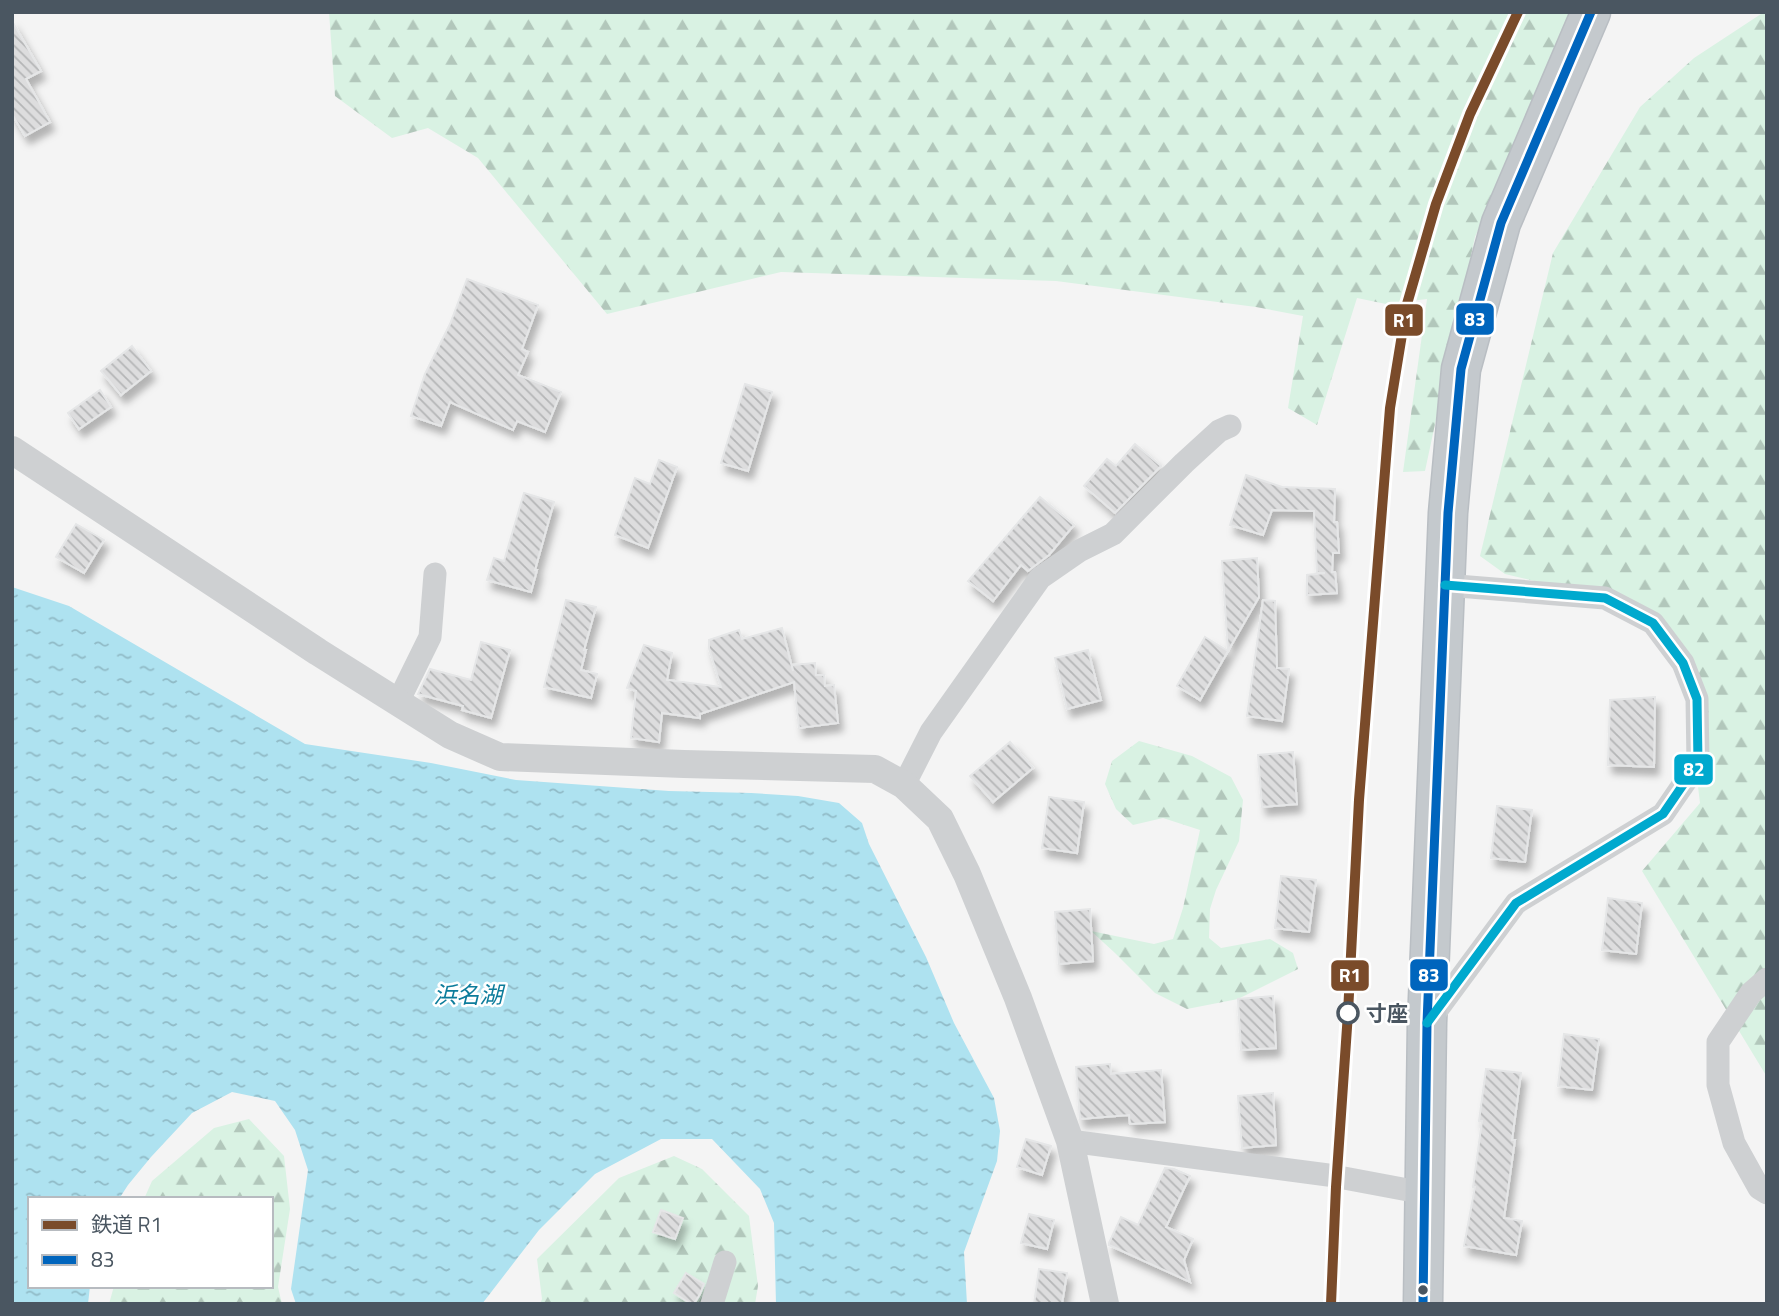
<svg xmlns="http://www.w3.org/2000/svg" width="1779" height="1316" font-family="'Titillium Web','Noto Sans JP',sans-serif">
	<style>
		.forest { fill: url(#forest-firs) }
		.water { fill: url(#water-ripples) }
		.building { fill: url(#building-back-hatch); stroke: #e5e6e7; stroke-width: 2; filter: url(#shadow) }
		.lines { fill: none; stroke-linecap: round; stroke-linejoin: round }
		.trunk-casing { stroke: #b9bec3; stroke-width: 41 }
		.minor { stroke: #ced0d2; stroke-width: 23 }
		.tertiary { stroke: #ced0d2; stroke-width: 28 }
		.trunk { stroke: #c4c9cd; stroke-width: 38 }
		.bus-1-casing { stroke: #fff; stroke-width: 14 }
		.bus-2-casing { stroke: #fff; stroke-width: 14 }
		.bus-1 { stroke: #0065bd; stroke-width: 9 }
		.bus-2 { stroke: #00a9ce; stroke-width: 9 }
		.rail-1-casing { stroke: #fff; stroke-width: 16 }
		.rail-1 { stroke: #7a4b2a; stroke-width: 10 }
		.stop-dot { fill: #fff; stroke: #4a5661; stroke-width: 3.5 }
		.bus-dot { fill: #4a5661; stroke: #fff; stroke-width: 2.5 }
		.labels { text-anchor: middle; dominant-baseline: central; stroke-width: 5; stroke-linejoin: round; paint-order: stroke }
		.stop-label { font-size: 21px; font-weight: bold; fill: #4a5661; stroke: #fff; text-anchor: start }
		.water-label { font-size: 23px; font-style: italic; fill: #0c7c9b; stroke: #fff }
		.line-badge { stroke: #fff; stroke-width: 2.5 }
		.badge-label { font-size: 19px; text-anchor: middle; font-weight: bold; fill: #fff }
	</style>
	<defs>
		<pattern id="forest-firs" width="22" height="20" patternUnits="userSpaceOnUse" patternTransform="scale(1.75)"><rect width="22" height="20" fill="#d9f2e3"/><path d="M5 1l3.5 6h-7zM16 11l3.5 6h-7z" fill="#b2c7bb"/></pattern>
		<pattern id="water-ripples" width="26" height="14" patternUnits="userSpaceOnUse" patternTransform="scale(1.75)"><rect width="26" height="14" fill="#aee2f0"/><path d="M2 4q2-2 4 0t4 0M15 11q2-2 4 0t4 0" fill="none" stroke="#90bac6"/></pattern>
		<pattern id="building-back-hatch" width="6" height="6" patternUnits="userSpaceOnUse" patternTransform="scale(1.75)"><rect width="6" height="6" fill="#ddddde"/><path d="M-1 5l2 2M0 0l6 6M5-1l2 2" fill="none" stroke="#b5b6b7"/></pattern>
		<filter id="shadow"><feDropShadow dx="4.5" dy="8" stdDeviation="3.5" flood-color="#0004"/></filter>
	</defs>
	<rect width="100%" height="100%" fill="#f4f4f4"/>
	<g class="forest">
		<polygon points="329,12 1574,12 1475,237 1425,471 1403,472 1427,299 1386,304 1357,298 1317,425 1288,408 1303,316 1256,307 1056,281 781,272 607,314 478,158 428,128 392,138 335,96"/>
		<polygon points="1764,12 1767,12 1767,1077 1642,871 1700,803 1683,663 1605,598 1505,574 1480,556 1553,253 1640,107 1694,58"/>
		<polygon points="1139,741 1192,756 1231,777 1243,800 1239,841 1216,890 1210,909 1209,938 1221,948 1270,939 1293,953 1298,969 1238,999 1187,1009 1155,993 1115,953 1091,931 1154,944 1173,939 1183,908 1200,830 1163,818 1133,825 1116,809 1105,784 1112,761"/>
		<polygon points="249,1119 284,1156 290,1209 278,1287 282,1304 109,1304 114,1286 271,1286 271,1199 144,1199 152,1181 214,1128"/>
		<polygon points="674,1156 702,1169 749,1216 758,1286 755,1304 540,1304 542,1299 537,1259 619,1178"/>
	</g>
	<polygon class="water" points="12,587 69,606 305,744 431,763 516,780 669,791 751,793 798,796 839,803 862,823 869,844 926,957 954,1023 994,1098 1000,1131 997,1161 964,1252 967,1304 776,1304 774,1223 760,1189 712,1139 661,1139 595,1174 539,1230 482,1304 296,1304 291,1289 308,1170 295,1130 275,1101 232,1092 192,1113 151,1157 128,1185 119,1199 30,1199 30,1286 90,1286 88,1304 12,1304"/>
	<g class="building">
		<polygon points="12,21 41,71 26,79 50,122 25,136 12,114"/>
		<polygon points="467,279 538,305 522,349 528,352 518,375 561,392 545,432 517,421 513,430 450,402 441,426 411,416 425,374 450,324"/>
		<polygon points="132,346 151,371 121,395 101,371"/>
		<polygon points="745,384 772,392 748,471 721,463"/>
		<polygon points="100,390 111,407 79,429 68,413"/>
		<polygon points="1135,444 1161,466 1115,513 1084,486 1107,459 1116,466"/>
		<polygon points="659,460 677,467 648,548 615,535 635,478 650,484"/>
		<polygon points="1246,475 1282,487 1335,489 1334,522 1337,522 1339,553 1333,553 1332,572 1335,572 1337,593 1307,595 1307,575 1325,573 1317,573 1314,511 1272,510 1263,535 1230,525"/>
		<polygon points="524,493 554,502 535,570 537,570 531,592 487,580 494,558 504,561"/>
		<polygon points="1040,497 1074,525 1049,555 1028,571 1021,565 993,601 968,581"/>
		<polygon points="76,524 104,540 84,573 56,557"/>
		<polygon points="1257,558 1259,597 1228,651 1222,561"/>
		<polygon points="566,600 596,607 584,650 586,650 581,670 597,674 591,698 544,687"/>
		<polygon points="1263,600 1275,601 1277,668 1289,669 1282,721 1247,716"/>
		<polygon points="782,628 793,671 792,665 815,663 816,675 824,675 825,686 834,685 838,723 799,728 794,682 700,714 700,718 662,713 659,742 631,738 636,691 627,688 644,645 672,653 667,680 721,687 709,648 709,640 739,630 742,639"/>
		<polygon points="1205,637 1228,651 1200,700 1177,686"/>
		<polygon points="481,642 510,650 491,718 462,710 463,706 418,694 430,669 471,680"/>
		<polygon points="1088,650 1101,700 1067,709 1055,658"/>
		<polygon points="1655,697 1654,767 1608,765 1610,700"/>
		<polygon points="1010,742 1033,768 993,802 970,776"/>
		<polygon points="1293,752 1297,804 1262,807 1258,755"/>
		<polygon points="1049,797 1084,802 1077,853 1042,848"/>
		<polygon points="1497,806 1532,810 1525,862 1491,858"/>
		<polygon points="1281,876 1316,880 1309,932 1275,928"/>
		<polygon points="1608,898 1642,903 1636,954 1602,950"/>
		<polygon points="1090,909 1093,961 1059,964 1055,912"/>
		<polygon points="1273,996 1276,1048 1241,1050 1238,999"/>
		<polygon points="1564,1034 1599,1039 1592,1090 1558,1086"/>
		<polygon points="1110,1064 1111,1074 1161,1070 1165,1122 1130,1124 1129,1115 1080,1119 1076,1067"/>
		<polygon points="1486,1069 1521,1073 1512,1140 1515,1140 1504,1218 1522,1221 1516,1255 1464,1246 1475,1187 1473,1187 1482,1121 1479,1121"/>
		<polygon points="1273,1093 1276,1145 1242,1148 1238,1096"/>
		<polygon points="1026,1139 1051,1146 1042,1175 1017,1167"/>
		<polygon points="1165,1168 1174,1169 1190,1176 1166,1227 1193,1239 1184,1260 1190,1282 1109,1245 1109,1243 1121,1217 1138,1225"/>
		<polygon points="661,1210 683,1218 675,1239 653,1232"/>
		<polygon points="1029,1214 1054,1220 1047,1249 1021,1243"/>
		<polygon points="1039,1269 1067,1273 1062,1304 1034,1304"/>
		<polygon points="686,1273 704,1284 700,1294 694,1304 691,1304 674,1293"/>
	</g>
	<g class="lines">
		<defs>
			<polyline id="trunk" points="1423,1304 1427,1023 1448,513 1461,369 1501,223 1591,12"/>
		</defs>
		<use href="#trunk" class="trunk-casing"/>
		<g class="minor">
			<polyline points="398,702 430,637 435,574"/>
			<polyline points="904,785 931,732 1040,578 1079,551 1113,534 1184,463 1219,431 1230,426"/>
			<polyline points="1767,979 1751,993 1718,1042 1718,1085 1734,1143 1759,1188 1767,1193"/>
			<polyline points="1431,1018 1516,903 1663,814 1698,763 1697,699 1683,663 1653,623 1605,598 1445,585"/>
			<polyline points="1070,1141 1328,1175 1424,1193"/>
			<polyline points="712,1304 725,1262"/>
		</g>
		<polyline class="tertiary" points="12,450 318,652 450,735 500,757 684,764 875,769 904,785 940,819 967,874 1018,998 1070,1141 1105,1304"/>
		<use href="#trunk" class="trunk"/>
		<defs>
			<polyline id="bus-1" points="1423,1304 1427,1023 1448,513 1461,369 1501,223 1591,12"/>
			<polyline id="bus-2" points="1427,1023 1516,903 1663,814 1698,763 1697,699 1683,663 1653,623 1605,598 1445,585"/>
		</defs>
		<use href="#bus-1" class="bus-1-casing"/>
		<use href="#bus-2" class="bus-2-casing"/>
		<use href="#bus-1" class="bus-1"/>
		<use href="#bus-2" class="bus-2"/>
		<defs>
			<polyline id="rail-1" points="1331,1304 1336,1187 1348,1013 1359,800 1390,408 1407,304 1436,204 1470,114 1518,12"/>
		</defs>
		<use href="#rail-1" class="rail-1-casing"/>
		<use href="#rail-1" class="rail-1"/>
	</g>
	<circle class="stop-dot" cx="1348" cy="1013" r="10"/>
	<circle class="bus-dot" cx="1423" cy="1290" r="6"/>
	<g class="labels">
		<g class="stop-label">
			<text x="1366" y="1013">寸座</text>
		</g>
		<g class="water-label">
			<text x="468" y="994">浜名湖</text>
		</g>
	</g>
	<g class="line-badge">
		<rect x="1455" y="302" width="40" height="34" rx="7" fill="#0065bd"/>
		<rect x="1384" y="303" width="40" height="34" rx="7" fill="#7a4b2a"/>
		<rect x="1673" y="753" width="41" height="33" rx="7" fill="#00a9ce"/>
		<rect x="1409" y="958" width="40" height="34" rx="7" fill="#0065bd"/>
		<rect x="1330" y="959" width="40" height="33" rx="7" fill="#7a4b2a"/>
	</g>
	<g class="badge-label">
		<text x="1475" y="326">83</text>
		<text x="1404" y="327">R1</text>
		<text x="1694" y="776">82</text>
		<text x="1429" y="982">83</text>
		<text x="1350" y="982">R1</text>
	</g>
	<rect width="1779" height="1316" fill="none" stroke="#4a5661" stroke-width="28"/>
	<rect x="28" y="1197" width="245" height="91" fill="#ffffff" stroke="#b7bbc0" stroke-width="2"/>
	<rect x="42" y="1220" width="35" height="10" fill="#7a4b2a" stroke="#b7bbc0" stroke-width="2"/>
	<text x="91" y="1232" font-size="21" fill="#4a5661">鉄道 R1</text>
	<rect x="42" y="1255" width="35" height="10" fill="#0065bd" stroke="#b7bbc0" stroke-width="2"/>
	<text x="91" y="1267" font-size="21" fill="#4a5661">83</text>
</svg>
